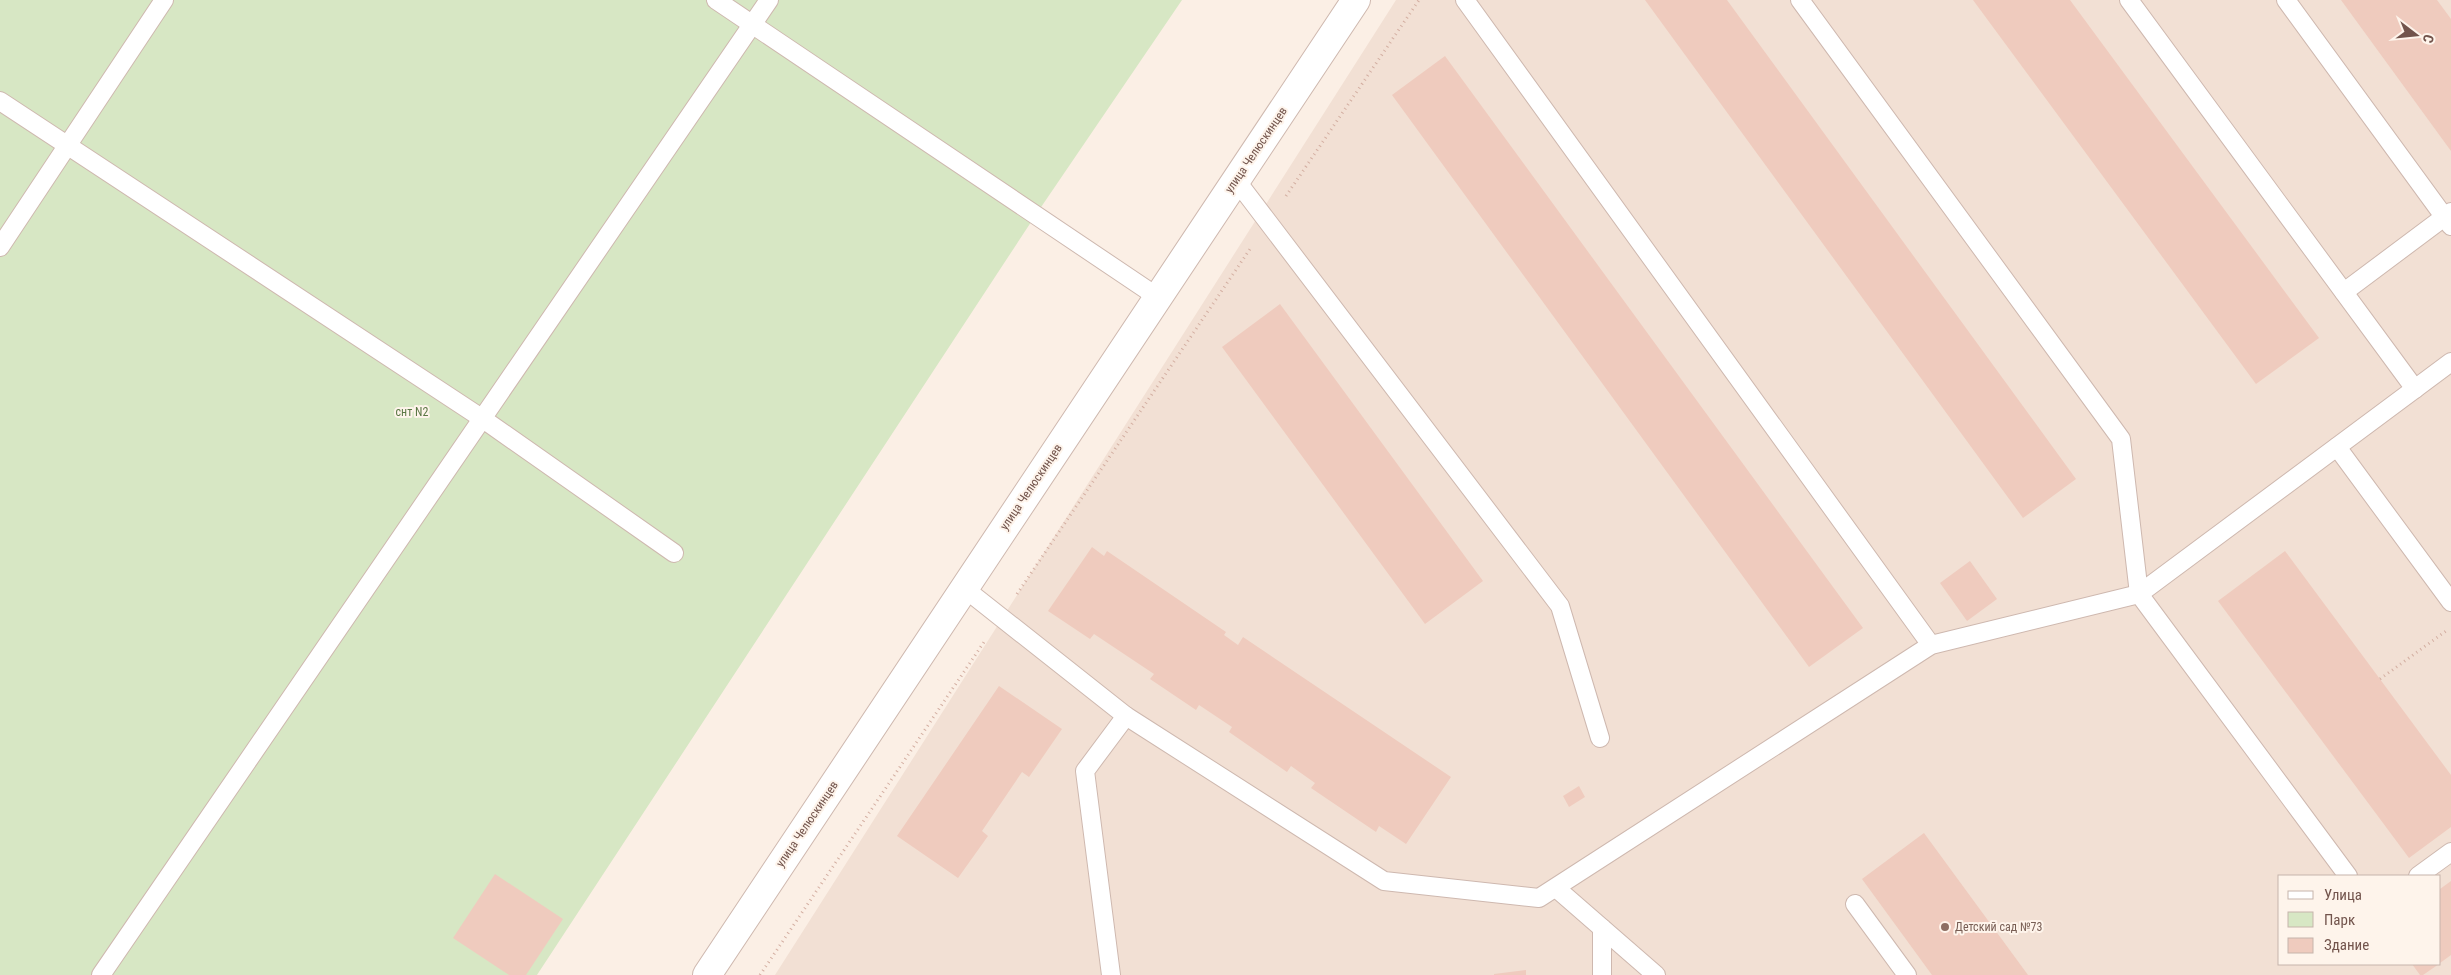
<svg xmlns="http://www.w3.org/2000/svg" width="2451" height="975" font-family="'Roboto Condensed',sans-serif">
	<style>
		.residential { fill: #f2e0d4; fill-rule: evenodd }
		.green { fill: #d7e7c4 }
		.building { fill: #efcbbe }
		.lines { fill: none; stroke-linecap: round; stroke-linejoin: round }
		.service-casing { stroke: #ceb8af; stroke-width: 20 }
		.tertiary-casing { stroke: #ceb8af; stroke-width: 30 }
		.path { stroke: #d3aea1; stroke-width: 3; stroke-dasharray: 1 4; stroke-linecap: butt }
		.service { stroke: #fff; stroke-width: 18 }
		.tertiary { stroke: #fff; stroke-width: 28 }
		.education-dot { fill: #8d6e63; stroke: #fef4eb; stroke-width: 2 }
		.labels { text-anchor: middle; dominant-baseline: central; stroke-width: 4; stroke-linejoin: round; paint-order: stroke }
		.street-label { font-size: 12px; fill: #72544c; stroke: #fef4eb }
		.park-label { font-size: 12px; fill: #5a7744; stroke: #fef4eb }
		.education-label { font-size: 12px; fill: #785e54; stroke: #fef4eb; text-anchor: start }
	</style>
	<rect width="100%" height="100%" fill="#fbefe5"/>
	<path class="residential" d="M1396,0H2451V975H775ZM2280,876H2440V964H2280Z"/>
	<polygon class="green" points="0,0 1182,0 1035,216 537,975 0,975"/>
	<g class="building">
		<polygon points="1645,0 1727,0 2076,479 2023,518"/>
		<polygon points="1973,0 2070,0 2319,338 2256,384"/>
		<polygon points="2341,0 2437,0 2451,19 2451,151"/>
		<polygon points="1445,56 1863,628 1809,667 1392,95"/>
		<polygon points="1280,304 1483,581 1425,624 1222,347"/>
		<polygon points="1092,547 1104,556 1107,551 1226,632 1224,635 1238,645 1243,637 1451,777 1406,844 1379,826 1376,832 1311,788 1315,783 1291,766 1287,772 1229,732 1232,727 1199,705 1196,710 1150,679 1154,674 1094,634 1090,639 1048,611"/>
		<polygon points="2285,551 2451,775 2451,827 2409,858 2218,601"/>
		<polygon points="1970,561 1997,599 1967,621 1940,583"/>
		<polygon points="999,686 1062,729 1029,777 1022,772 982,831 988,836 958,878 897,836"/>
		<polygon points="1579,786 1585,797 1569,807 1563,796"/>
		<polygon points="1924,833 2028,975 1932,975 1862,879"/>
		<polygon points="495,874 563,919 526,975 509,975 453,938"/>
		<polygon points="2451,881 2451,955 2440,963 2440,889"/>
		<polygon points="2412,964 2439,964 2423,975 2420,975"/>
		<polygon points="1526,970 1526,975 1494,975 1494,974"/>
	</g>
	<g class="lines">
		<defs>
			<g id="service">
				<polyline points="716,0 1159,298"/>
				<polyline points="1465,0 1931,645"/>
				<polyline points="1800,0 2121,439 2139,594 2348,876"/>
				<polyline points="2129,0 2415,389"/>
				<polyline points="2286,0 2451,226"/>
				<polyline points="0,101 483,419 674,553"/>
				<polyline points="1236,180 1560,606 1600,738"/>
				<polyline points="0,247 164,0"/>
				<polyline points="2344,292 2451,212"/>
				<polyline points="2337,447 2451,602"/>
				<polyline points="964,588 1126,716 1384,881 1539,898 1931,645 2139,594 2451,362"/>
				<polyline points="2418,876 2451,852"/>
				<polyline points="1556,888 1656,975"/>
				<polyline points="1855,904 1907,975"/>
				<polyline points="101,975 769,0"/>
				<polyline points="1111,975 1085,771 1126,716"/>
				<polyline points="1602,975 1602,928"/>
			</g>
			<polyline id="tertiary" points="707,975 1356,0"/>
		</defs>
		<use href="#service" class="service-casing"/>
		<use href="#tertiary" class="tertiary-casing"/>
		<g class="path">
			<polyline points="1286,196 1419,0"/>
			<polyline points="1017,594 1250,249"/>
			<polyline points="2380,679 2446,631"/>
			<polyline points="760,975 984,642"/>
		</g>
		<use href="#service" class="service"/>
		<use href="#tertiary" class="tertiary"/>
	</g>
	<circle class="education-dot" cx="1945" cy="927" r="5"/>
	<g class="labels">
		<g class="street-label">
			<text transform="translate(1256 150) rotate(-56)">улица Челюскинцев</text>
			<text transform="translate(1031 487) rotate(-56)">улица Челюскинцев</text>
			<text transform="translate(807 824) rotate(-56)">улица Челюскинцев</text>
		</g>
		<g class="park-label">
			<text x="412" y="412">снт N2</text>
		</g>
		<g class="education-label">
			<text x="1955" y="927">Детский сад №73</text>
		</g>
	</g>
	<rect x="2278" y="875" width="162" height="90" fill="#fef4eb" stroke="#c6b4ab"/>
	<rect x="2288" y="891" width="25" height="8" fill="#ffffff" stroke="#c6b4ab"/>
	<text x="2324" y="900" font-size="15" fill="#72544c">Улица</text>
	<rect x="2288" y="912" width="25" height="15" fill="#d7e7c4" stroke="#c6b4ab"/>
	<text x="2324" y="925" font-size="15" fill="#72544c">Парк</text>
	<rect x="2288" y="938" width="25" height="15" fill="#efcbbe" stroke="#c6b4ab"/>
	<text x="2324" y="950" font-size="15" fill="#72544c">Здание</text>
	<g transform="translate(2416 35) rotate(106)" stroke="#fef4eb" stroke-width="4" paint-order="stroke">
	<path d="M0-4L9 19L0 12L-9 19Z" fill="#72544c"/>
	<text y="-8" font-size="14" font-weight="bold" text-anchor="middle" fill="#72544c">С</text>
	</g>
</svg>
